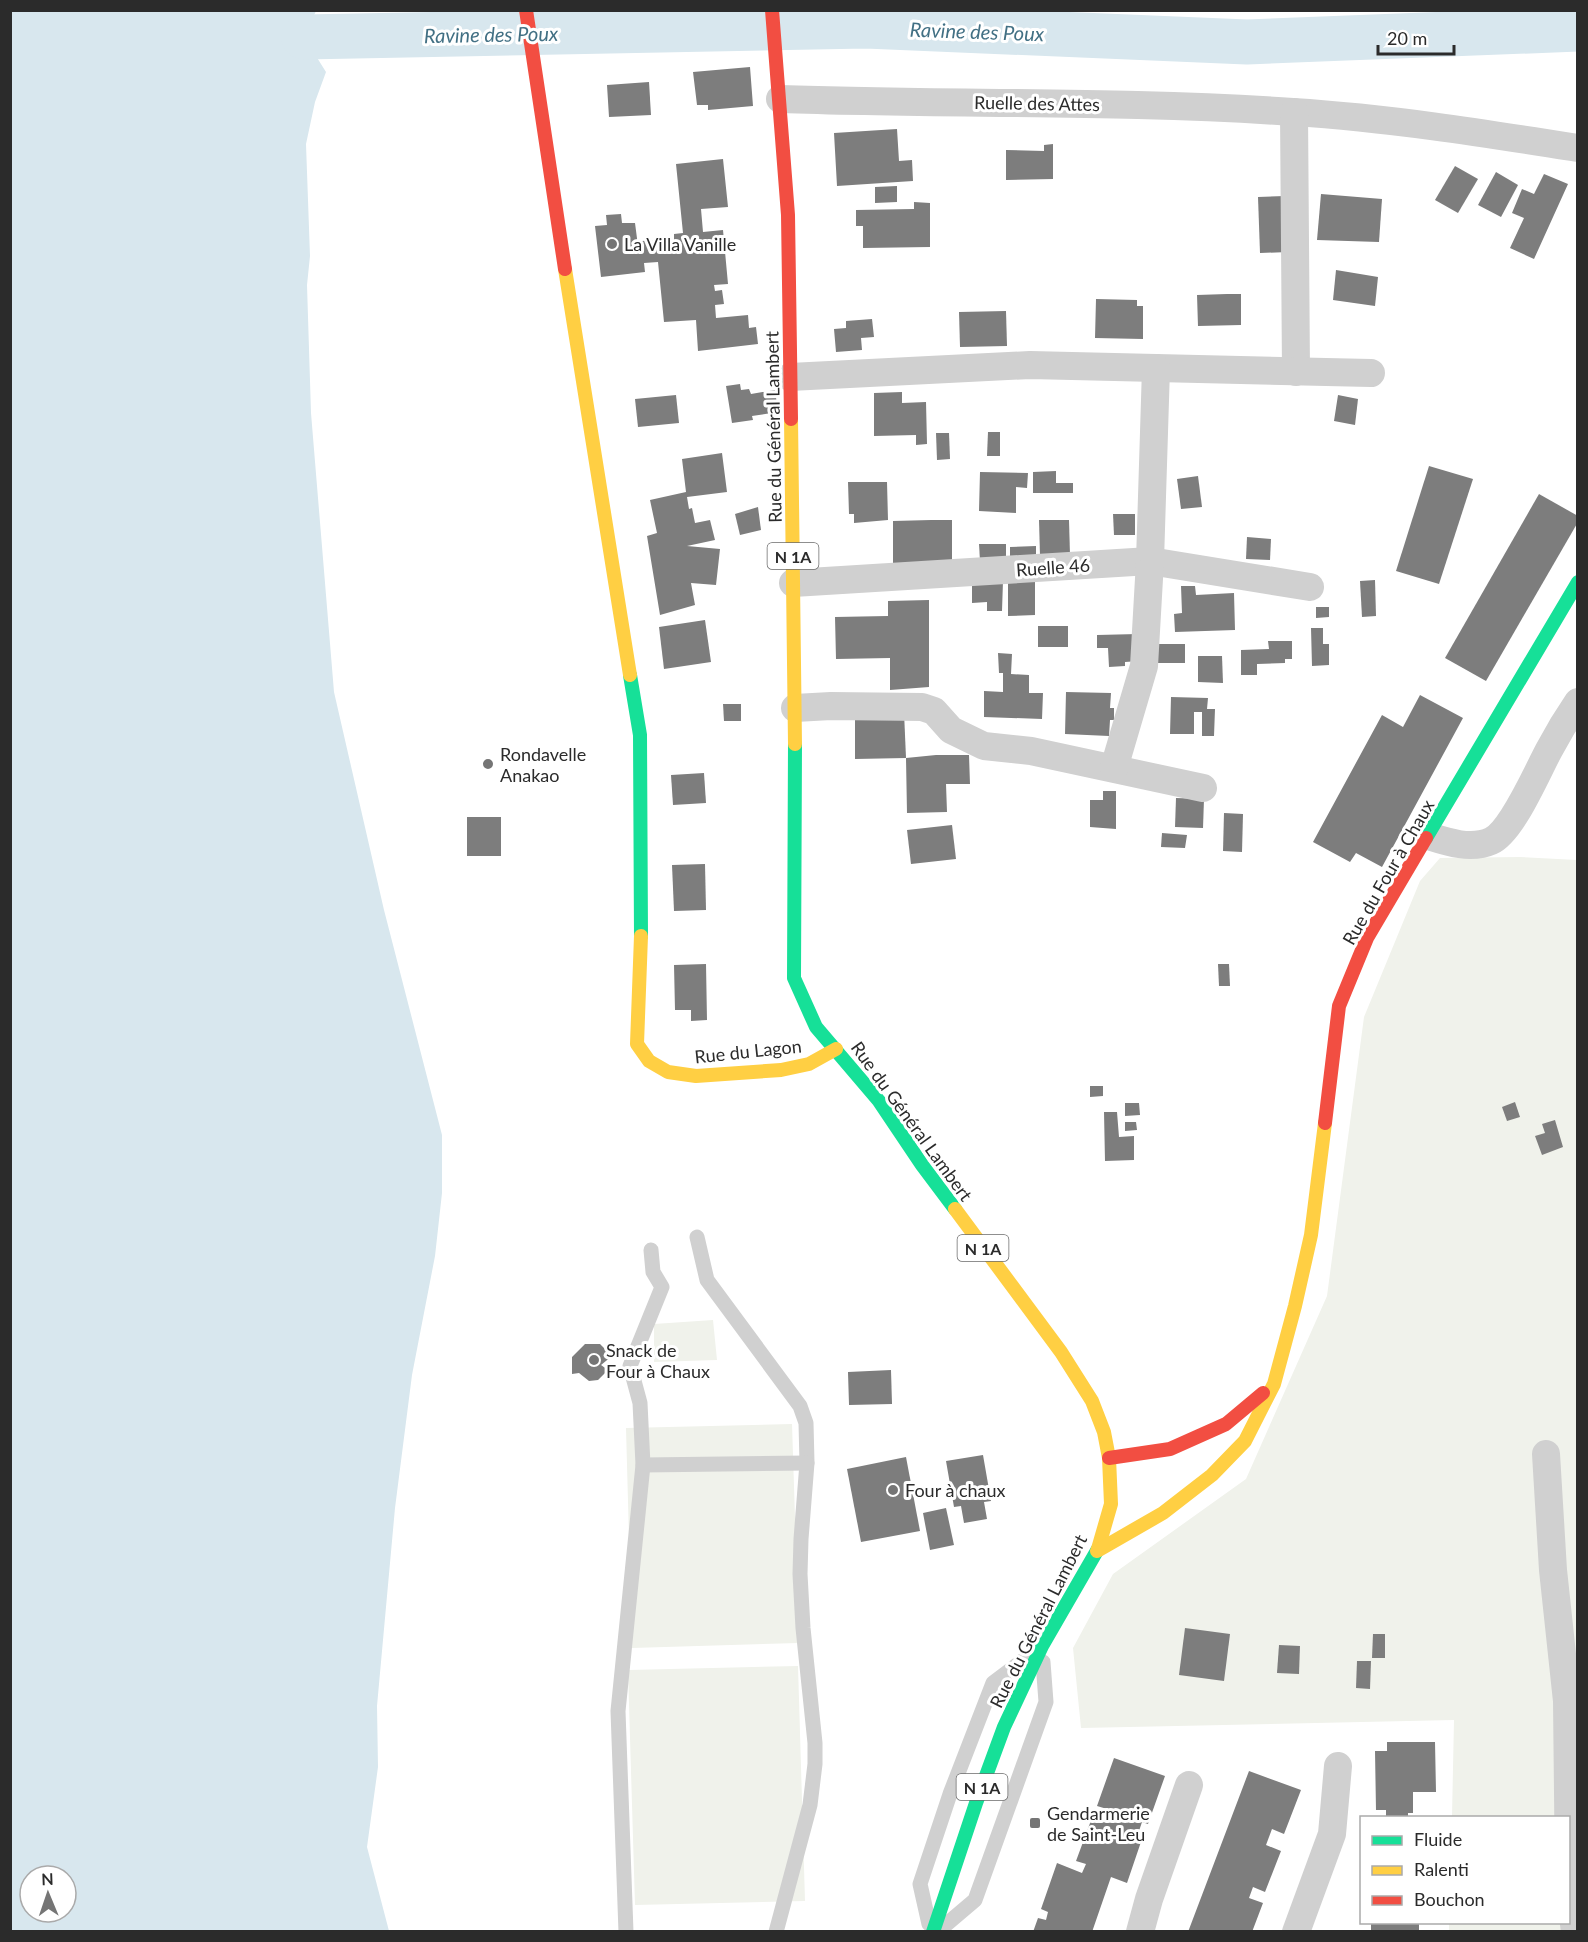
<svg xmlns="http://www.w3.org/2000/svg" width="1588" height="1942" font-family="Lato,sans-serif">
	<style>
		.green { fill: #f0f2eb }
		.water { fill: #d8e7ee; fill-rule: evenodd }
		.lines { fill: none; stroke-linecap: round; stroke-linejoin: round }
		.river { stroke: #d8e7ee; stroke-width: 45 }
		.building { fill: #7d7d7d }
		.lane { stroke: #d0d0d0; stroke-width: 15 }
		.street { stroke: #d0d0d0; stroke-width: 28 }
		.fast { stroke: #16e098; stroke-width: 14 }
		.slow { stroke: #ffcf43; stroke-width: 14 }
		.jam { stroke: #f24e42; stroke-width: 14 }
		.poi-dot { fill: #757575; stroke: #fff; stroke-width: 2 }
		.labels { text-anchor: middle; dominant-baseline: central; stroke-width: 6; stroke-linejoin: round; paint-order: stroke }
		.shield { fill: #fff; stroke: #6b6b6b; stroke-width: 1.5 }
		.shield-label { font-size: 16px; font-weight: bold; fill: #2b2b2b }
		.street-label { font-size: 18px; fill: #2b2b2b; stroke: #fff }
		.poi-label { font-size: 18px; fill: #2b2b2b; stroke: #fff; text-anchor: start }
		.water-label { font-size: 20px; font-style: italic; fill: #427084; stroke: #fff }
	</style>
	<rect width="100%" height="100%" fill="#fff"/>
	<g class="green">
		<polygon points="1520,857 1577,860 1577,1931 1449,1931 1449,1923 1568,1922 1568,1818 1452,1817 1454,1720 1081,1728 1073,1648 1113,1574 1246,1479 1327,1296 1364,1017 1420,881 1440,858"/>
		<polygon points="713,1320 717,1360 654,1362 654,1324"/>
		<polygon points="792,1424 799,1643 632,1648 626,1428"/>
		<polygon points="798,1666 805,1901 635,1905 628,1670"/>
	</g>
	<path class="water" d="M11,10L316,11L304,37L326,72L315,102L306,144L310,256L307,285L311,413L334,692L384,910L442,1135V1193L435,1256L412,1375L395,1508L377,1706L378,1767L367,1847L389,1931H11ZM30,1876H66V1912H30Z"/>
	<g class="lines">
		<polyline class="river" points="304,37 866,26 1247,42 1578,29"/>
	</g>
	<g class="building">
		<polygon points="750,67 753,106 708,110 708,105 697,105 693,72"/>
		<polygon points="649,82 651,115 609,117 607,85"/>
		<polygon points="897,129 899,161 912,160 913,181 837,186 834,133"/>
		<polygon points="1053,144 1053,179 1006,180 1006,150 1044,151 1044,145"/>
		<polygon points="723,159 728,207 701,209 703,232 723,230 728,284 714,285 715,291 722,290 724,304 715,305 716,318 748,315 749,328 756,327 758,344 698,351 696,320 664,322 658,262 644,263 645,272 601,277 595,226 607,225 606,215 621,214 622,223 635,223 638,246 643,246 642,241 653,240 654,245 674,243 674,234 683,233 676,164"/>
		<polygon points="1455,166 1478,179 1458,213 1435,200"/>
		<polygon points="1496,172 1518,185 1501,217 1478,205"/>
		<polygon points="1544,174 1568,184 1534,259 1510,248 1524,218 1512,213 1522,189 1534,194"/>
		<polygon points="897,186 897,202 875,203 875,187"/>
		<polygon points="1321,194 1382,199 1379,242 1317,240"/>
		<polygon points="1285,196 1288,252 1260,253 1258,197"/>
		<polygon points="914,202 930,203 930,247 863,248 863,226 856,226 856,210 914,209"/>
		<polygon points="1336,270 1378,277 1375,306 1333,300"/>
		<polygon points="1227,294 1241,294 1241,325 1198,326 1197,295"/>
		<polygon points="1096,299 1137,300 1137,306 1143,306 1143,339 1095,338"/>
		<polygon points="1006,311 1007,346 960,347 959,312"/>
		<polygon points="872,319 874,337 861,338 862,350 836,352 834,329 846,328 846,321"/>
		<polygon points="740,384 741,390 749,389 751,394 775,390 778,412 752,416 753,420 732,423 726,386"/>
		<polygon points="902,392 902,403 926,402 927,444 916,445 916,435 874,436 874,393"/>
		<polygon points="676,395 679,423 638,427 635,399"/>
		<polygon points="1338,395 1358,399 1355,425 1334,421"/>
		<polygon points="988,432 1000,432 1000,456 987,456"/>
		<polygon points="936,433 949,433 950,459 937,460"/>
		<polygon points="722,453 727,492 687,497 689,509 692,508 695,523 710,520 715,540 687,546 720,549 716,585 691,583 695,605 660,615 647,536 657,533 650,500 686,492 682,459"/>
		<polygon points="1429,466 1473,479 1439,584 1396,571"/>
		<polygon points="1056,471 1056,483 1073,483 1073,493 1033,493 1033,472"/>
		<polygon points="980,472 1028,473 1027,488 1016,487 1016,513 979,511"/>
		<polygon points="1198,476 1202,507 1181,509 1177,479"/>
		<polygon points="848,482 887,482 888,520 854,523 854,514 849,514"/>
		<polygon points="1539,494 1578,516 1578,522 1486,681 1445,658"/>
		<polygon points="758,507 761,530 740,535 735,514"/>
		<polygon points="1113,514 1135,514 1135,535 1114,535"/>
		<polygon points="931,520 952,520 952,565 893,566 893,521"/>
		<polygon points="1039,520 1069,520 1070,555 1040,556"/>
		<polygon points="1247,537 1271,539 1270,560 1246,559"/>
		<polygon points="979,544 1006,544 1006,561 980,561"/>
		<polygon points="1036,546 1036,564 1010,564 1010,547"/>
		<polygon points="1375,580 1376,616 1362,617 1360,581"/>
		<polygon points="972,581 1003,581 1002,611 987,611 987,602 972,603"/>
		<polygon points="1035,581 1035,615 1008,616 1008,582"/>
		<polygon points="1181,586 1195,586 1196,595 1234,593 1235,630 1175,632 1174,614 1182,613"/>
		<polygon points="929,600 929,687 890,690 890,658 836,659 835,617 888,616 888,601"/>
		<polygon points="1316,607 1329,607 1329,617 1316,618"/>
		<polygon points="705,620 711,662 664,669 659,627"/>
		<rect x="1038" y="626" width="30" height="21"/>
		<polygon points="1311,628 1323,628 1323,644 1329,644 1329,665 1312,666"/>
		<polygon points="1138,634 1139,661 1125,662 1125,666 1109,667 1108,648 1097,648 1097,635"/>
		<polygon points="1268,641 1292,641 1292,659 1285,659 1285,663 1257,664 1257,675 1241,675 1241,650 1269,649"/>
		<rect x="1153" y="644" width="32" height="19"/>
		<polygon points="998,653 1012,654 1011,674 1029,675 1029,693 1043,693 1042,719 984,717 984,691 1003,692 1003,673 999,673"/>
		<polygon points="1198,656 1222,656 1223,683 1198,682"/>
		<polygon points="1066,692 1111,693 1110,708 1114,708 1114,720 1110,720 1109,736 1065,734"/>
		<polygon points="1420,695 1463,718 1382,867 1356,853 1350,862 1313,842 1382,715 1403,727"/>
		<polygon points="1171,697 1208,698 1207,709 1215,709 1214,736 1202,736 1202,712 1194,712 1194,734 1170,734"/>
		<polygon points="723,704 741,704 741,721 724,721"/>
		<polygon points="904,712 906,758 855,759 855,714"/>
		<polygon points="936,755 969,755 970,784 946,784 947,812 907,813 906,758"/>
		<polygon points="704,773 706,803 673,805 671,775"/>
		<polygon points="1103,791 1116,791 1116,829 1090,827 1090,800 1103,800"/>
		<polygon points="1176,798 1204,799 1203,828 1175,827"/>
		<polygon points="1224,813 1243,814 1242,852 1223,851"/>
		<rect x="467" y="817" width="34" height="39"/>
		<polygon points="952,825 956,859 911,864 907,830"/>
		<polygon points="1162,833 1187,835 1185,848 1161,847"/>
		<polygon points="705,864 706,910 674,911 672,865"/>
		<polygon points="706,964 707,1020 691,1021 691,1010 675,1010 674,965"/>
		<polygon points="1218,964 1229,964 1230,986 1219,986"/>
		<polygon points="1090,1086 1103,1086 1103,1096 1090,1097"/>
		<polygon points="1515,1102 1520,1117 1507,1121 1502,1107"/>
		<polygon points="1125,1103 1139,1103 1140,1115 1125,1116"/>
		<polygon points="1104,1112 1117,1112 1119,1137 1134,1136 1134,1160 1105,1161"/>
		<polygon points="1555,1120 1563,1147 1542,1155 1535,1136 1545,1133 1542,1124"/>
		<polygon points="1125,1122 1136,1122 1137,1130 1125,1131"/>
		<polygon points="585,1344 600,1344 612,1356 601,1365 608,1370 598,1380 589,1381 579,1373 572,1374 572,1357"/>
		<polygon points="891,1370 892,1404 849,1405 848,1372"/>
		<polygon points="983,1455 991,1501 984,1502 987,1519 964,1523 961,1506 954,1507 946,1461"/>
		<polygon points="906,1457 920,1531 861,1542 847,1469"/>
		<polygon points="946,1508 954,1545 930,1550 923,1513"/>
		<polygon points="1185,1628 1230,1634 1224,1681 1179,1675"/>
		<polygon points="1373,1634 1385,1634 1385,1658 1372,1658"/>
		<polygon points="1279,1645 1300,1646 1299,1674 1277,1673"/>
		<polygon points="1357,1661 1371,1661 1370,1689 1356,1688"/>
		<polygon points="1387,1742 1435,1742 1436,1792 1413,1792 1413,1813 1408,1813 1408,1818 1386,1818 1386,1810 1376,1810 1375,1751 1387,1751"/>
		<polygon points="1114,1758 1165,1776 1148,1824 1142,1822 1138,1834 1143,1836 1127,1883 1111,1877 1092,1932 1033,1932 1038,1918 1046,1920 1048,1912 1041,1909 1057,1863 1082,1873 1086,1864 1076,1861 1093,1815 1103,1818 1107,1809 1097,1806"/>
		<polygon points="1249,1771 1301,1790 1284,1834 1272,1829 1266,1845 1281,1851 1265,1892 1253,1887 1249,1898 1263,1903 1252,1932 1188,1932"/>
		<rect x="1371" y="1923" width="48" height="9"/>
	</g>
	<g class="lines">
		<g class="lane">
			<polyline points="697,1237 707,1280 800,1406 806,1423 807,1463 801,1539 800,1574 803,1628 815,1743 815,1764 810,1805 776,1932"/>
			<polyline points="643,1465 807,1463"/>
			<polyline points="929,1924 920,1884 950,1794 993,1683 1030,1655"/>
			<polyline points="942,1928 975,1900 1046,1702 1043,1662"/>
			<polyline points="626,1932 618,1711 643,1465 640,1403 630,1366 662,1287 653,1272 651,1250"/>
		</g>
		<g class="street">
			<path d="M780,99C951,105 1123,100 1293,112C1389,118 1483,133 1578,148"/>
			<polyline points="1294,112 1296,372"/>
			<polyline points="790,377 1030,365 1371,373"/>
			<polyline points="793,583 1150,561 1310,587"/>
			<polyline points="795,708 831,706 922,707 934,711 951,730 984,746 1031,751 1203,788"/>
			<polyline points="1114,768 1144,666 1150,561 1156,368"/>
			<path d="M1428,836C1447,842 1471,850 1491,841C1512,832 1537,772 1549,750C1558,733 1567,718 1578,702"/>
			<polyline points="1546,1454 1553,1570 1567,1701 1569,1884 1575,1932"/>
			<polyline points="1140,1932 1149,1899 1189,1785"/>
			<polyline points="1296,1932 1332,1834 1338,1766"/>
		</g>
		<g class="fast">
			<polyline points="630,675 640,735 641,936"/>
			<polyline points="795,744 794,978 816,1027 879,1101 922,1165 955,1209"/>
			<polyline points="1426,838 1578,582"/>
			<polyline points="933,1932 976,1803 1004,1727 1042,1646 1098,1549"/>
		</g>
		<g class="slow">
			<polyline points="565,269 630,675"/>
			<polyline points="791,419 795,744"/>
			<polyline points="641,936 637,1044 649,1061 668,1072 696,1076 781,1070 809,1064 836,1049"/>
			<polyline points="955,1209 1061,1352 1092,1401 1104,1432 1109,1458 1111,1504 1098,1549"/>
			<polyline points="1097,1551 1163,1513 1212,1475 1245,1441 1274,1384 1295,1306 1311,1235 1325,1123"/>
		</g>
		<g class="jam">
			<polyline points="526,10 565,269"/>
			<polyline points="772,10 788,215 791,419"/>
			<polyline points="1325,1123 1339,1006 1367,938 1426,838"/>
			<polyline points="1109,1458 1170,1449 1226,1424 1263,1393"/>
		</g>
	</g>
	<g class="poi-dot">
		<circle cx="612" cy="244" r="6"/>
		<circle cx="488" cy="764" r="6"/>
		<circle cx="594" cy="1360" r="6"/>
		<circle cx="893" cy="1490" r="6"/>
		<rect x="1029" y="1817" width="12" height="12" rx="3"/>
	</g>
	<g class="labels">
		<g class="shield">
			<rect x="767.5" y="543" width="51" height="26" rx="4.5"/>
			<rect x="957.5" y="1235" width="51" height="26" rx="4.5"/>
			<rect x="956.5" y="1774" width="51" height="26" rx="4.5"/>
		</g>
		<g class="shield-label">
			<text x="793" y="556">N 1A</text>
			<text x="983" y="1248">N 1A</text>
			<text x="982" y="1787">N 1A</text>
		</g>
		<g class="street-label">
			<text transform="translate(1037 103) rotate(1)">Ruelle des Attes</text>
			<text transform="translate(773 427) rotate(-91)">Rue du Général Lambert</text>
			<text transform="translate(1053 567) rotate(-4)">Ruelle 46</text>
			<text transform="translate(1388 872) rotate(-60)">Rue du Four à Chaux</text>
			<text transform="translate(748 1051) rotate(-6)">Rue du Lagon</text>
			<text transform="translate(912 1121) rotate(54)">Rue du Général Lambert</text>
			<text transform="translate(1038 1621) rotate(-63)">Rue du Général Lambert</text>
		</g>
		<g class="poi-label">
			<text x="624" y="244">La Villa Vanille</text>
			<text x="500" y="754">Rondavelle<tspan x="500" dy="21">Anakao</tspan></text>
			<text x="606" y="1350">Snack de<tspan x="606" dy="21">Four à Chaux</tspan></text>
			<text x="905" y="1490">Four à chaux</text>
			<text x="1047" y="1813">Gendarmerie<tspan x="1047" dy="21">de Saint-Leu</tspan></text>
		</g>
		<g class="water-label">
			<text transform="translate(977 31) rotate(2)">Ravine des Poux</text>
			<text transform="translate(491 34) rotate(-1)">Ravine des Poux</text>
		</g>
	</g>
	<rect width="1588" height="1942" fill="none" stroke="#2b2b2b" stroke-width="24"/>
	<rect x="1360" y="1816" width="210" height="108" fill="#ffffff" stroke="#aaaaaa" stroke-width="1.5"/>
	<rect x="1372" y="1836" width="30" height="9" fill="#16e098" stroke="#aaaaaa" stroke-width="1.5"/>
	<text x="1414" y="1846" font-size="18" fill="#2b2b2b">Fluide</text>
	<rect x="1372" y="1866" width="30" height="9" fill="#ffcf43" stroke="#aaaaaa" stroke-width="1.5"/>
	<text x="1414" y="1876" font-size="18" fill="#2b2b2b">Ralenti</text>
	<rect x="1372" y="1896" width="30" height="9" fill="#f24e42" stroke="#aaaaaa" stroke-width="1.5"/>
	<text x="1414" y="1906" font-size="18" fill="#2b2b2b">Bouchon</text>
	<g transform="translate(48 1894) rotate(358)"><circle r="28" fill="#ffffff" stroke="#aaaaaa" stroke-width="1.5"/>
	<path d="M0-4.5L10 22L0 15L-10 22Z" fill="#757575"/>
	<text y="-9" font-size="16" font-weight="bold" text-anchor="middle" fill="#2b2b2b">N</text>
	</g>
	<path d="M1378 45v9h76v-9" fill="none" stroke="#2b2b2b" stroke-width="3"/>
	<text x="1387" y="45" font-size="18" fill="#2b2b2b" stroke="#ffffff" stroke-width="4.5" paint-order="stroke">20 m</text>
</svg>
